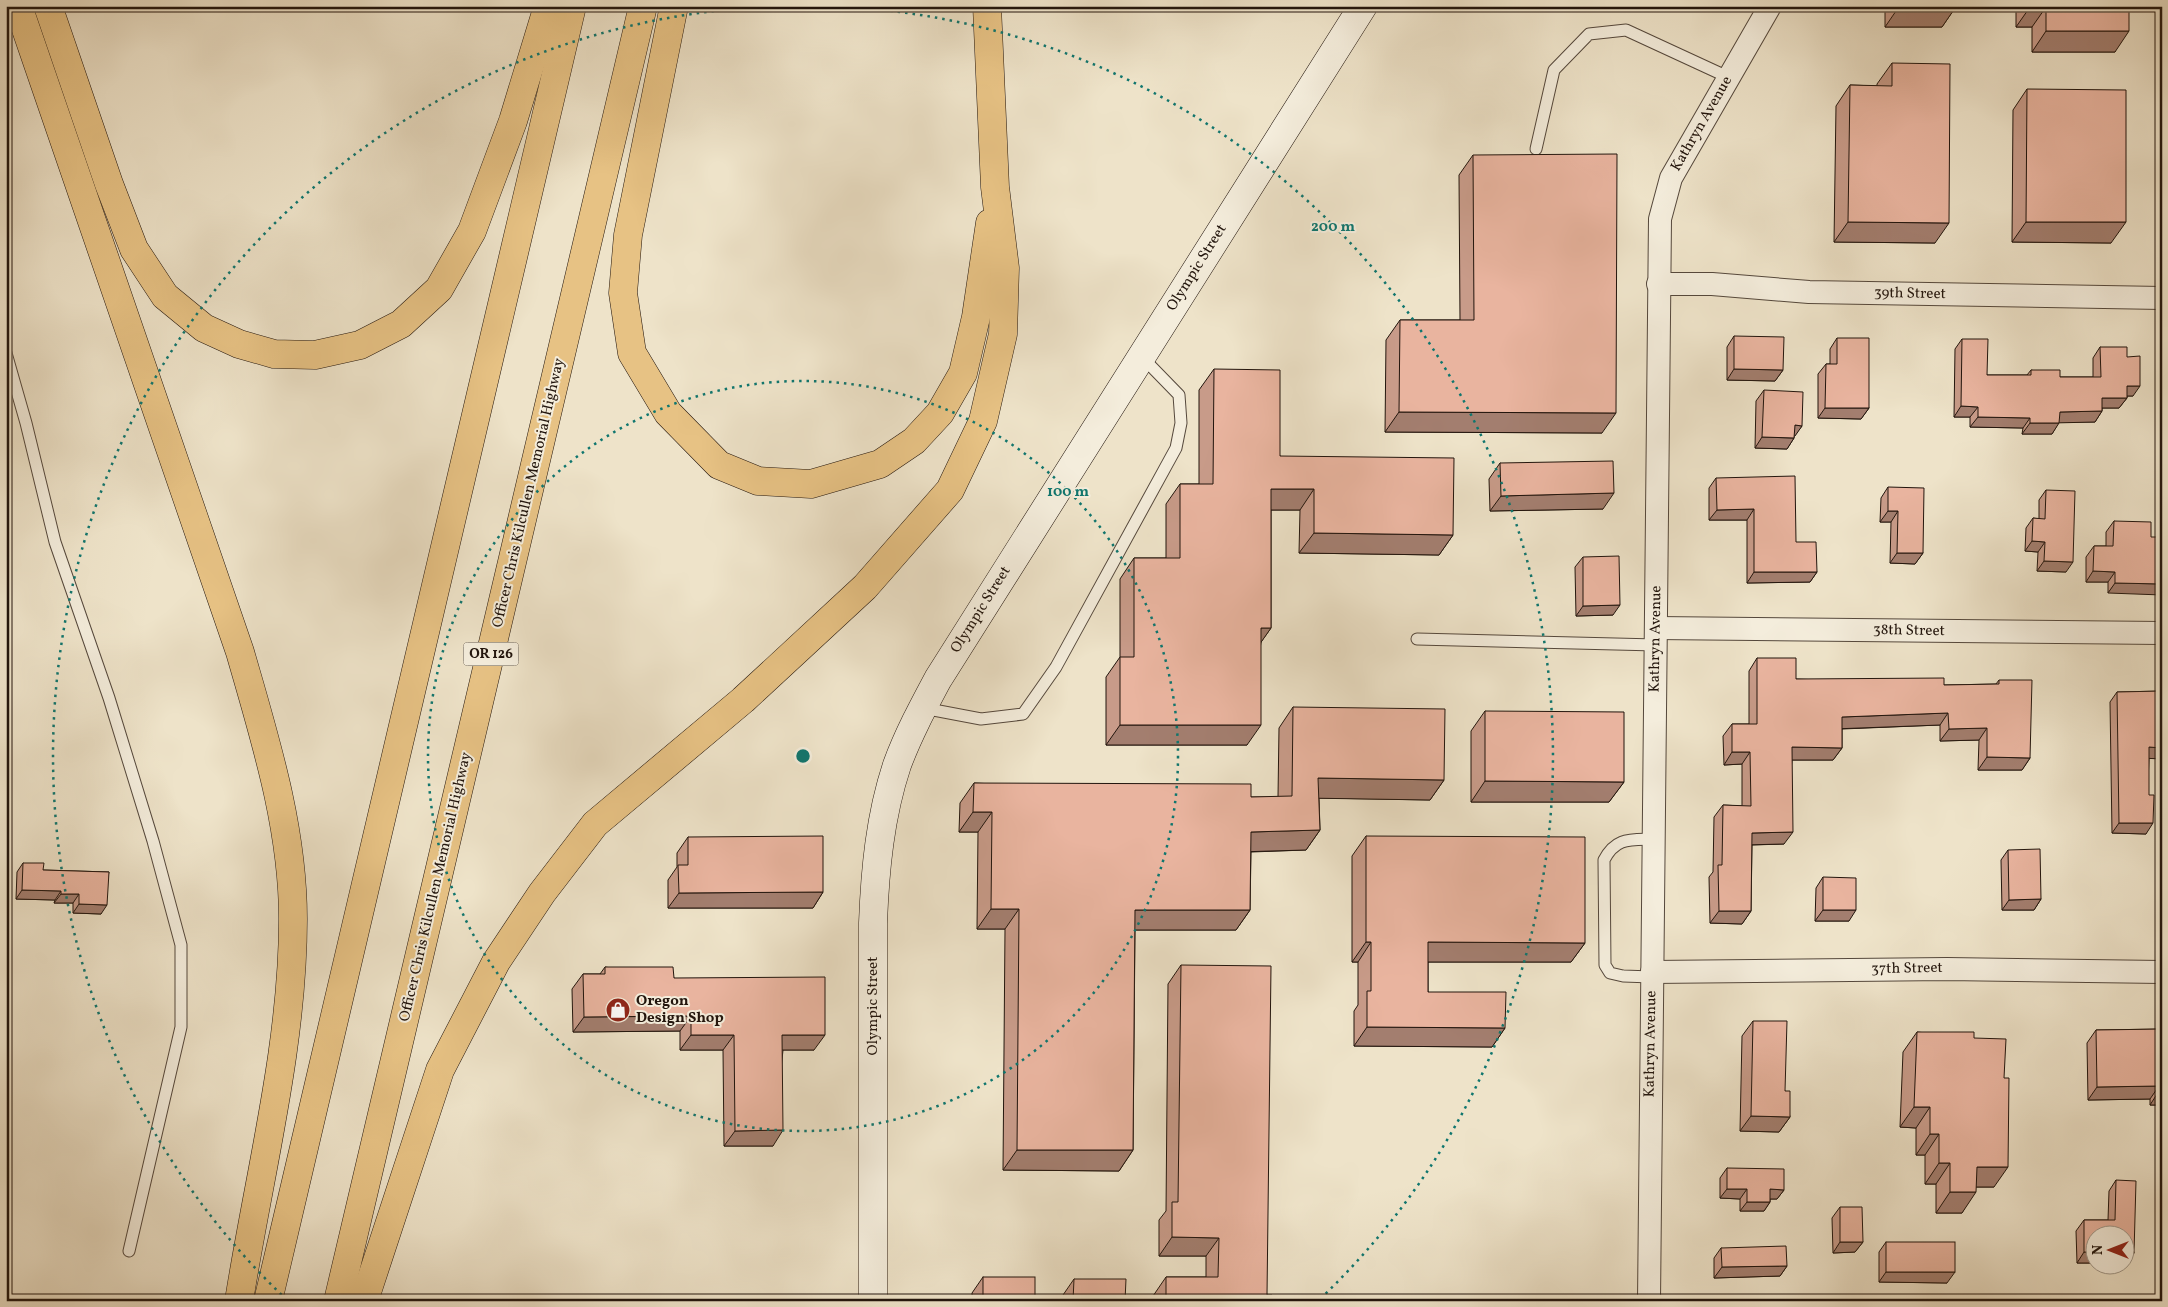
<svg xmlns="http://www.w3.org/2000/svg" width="2168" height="1307" font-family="Vollkorn,serif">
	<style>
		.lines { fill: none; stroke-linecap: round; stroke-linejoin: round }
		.service-casing { stroke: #55483c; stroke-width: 13 }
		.minor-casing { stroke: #55483c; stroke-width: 24 }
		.secondary-casing { stroke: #22150d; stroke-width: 29 }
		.motorway-casing { stroke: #22150d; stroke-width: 29 }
		.service { stroke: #f4eddc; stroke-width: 11 }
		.minor { stroke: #f4eddc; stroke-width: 22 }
		.secondary { stroke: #f4eddc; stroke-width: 28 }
		.motorway { stroke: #e7c284; stroke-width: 28 }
		.wall { fill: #c89b89; stroke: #22150d }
		.shaded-wall { fill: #a37e6f; stroke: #22150d }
		.building { fill: #e9b49f; stroke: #22150d }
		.ring { fill: none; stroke: #0f766e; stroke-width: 2.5; stroke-dasharray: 2.5 5 }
		.labels { text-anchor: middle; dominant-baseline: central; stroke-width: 4; stroke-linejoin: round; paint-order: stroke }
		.shield { fill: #f4eddc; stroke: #61564b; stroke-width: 1 }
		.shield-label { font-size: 14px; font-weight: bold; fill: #22150d }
		.street-label { font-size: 15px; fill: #22150d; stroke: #f4eddc }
		.poi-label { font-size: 15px; font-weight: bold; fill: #22150d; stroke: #f4eddc; text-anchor: start }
		.centre { fill: #0f766e; stroke: #f4eddc; stroke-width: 2.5 }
		.ring-label { font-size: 15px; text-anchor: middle; font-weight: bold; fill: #0f766e; stroke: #f4eddc; stroke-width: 4; stroke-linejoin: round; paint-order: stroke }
	</style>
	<rect width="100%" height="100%" fill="#eee3c9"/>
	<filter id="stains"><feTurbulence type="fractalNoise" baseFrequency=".004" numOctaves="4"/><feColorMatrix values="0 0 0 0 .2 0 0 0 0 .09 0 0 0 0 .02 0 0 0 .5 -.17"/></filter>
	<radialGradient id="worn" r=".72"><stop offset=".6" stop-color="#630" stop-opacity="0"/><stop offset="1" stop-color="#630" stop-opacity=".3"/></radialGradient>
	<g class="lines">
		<defs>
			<g id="service">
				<polyline points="1536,149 1554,70 1589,34 1626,30 1730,78"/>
				<polyline points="6,353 26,423 55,542 109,698 153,841 181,945 181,1027 129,1251"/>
				<polyline points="1417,639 1656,645"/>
				<polyline points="923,708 981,719 1023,714 1056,667 1176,448 1181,423 1179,395 1142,357"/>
				<path d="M1652,977L1623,976L1610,973L1605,965L1604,860C1616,837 1630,840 1654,839"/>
			</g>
			<g id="minor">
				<polyline points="1658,284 1712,284 1809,292 2162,298"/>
				<polyline points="1656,628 2162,633"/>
				<polyline points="1652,972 1947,969 2162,972"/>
				<polyline points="1649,1301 1660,219 1671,178 1770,6"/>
			</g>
			<path id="secondary" d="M873,1301V923C875,870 880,816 897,765C908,735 923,707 938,679L1363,6"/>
			<g id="motorway">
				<path d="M18,6L240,652C265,739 293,827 293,919C293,1047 259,1174 239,1301"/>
				<polyline points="48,6 109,184 134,249 165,296 204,328 239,344 274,354 315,355 360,345 401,324 439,289 472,231 513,121 548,6"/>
				<polyline points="674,6 628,235 623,293 632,353 668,413 719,465 758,481 811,484 880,464 914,441 940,413 963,373 976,317 990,223"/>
				<polyline points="268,1301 572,6"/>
				<polyline points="338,1301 643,6"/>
				<polyline points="364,1301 440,1070 496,962 542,893 595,824 743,700 865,587 950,490 983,421 1003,334 1005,268 995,187 987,6"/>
			</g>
		</defs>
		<use href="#service" class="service-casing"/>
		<use href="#minor" class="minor-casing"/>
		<use href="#secondary" class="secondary-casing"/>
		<use href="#motorway" class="motorway-casing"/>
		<use href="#service" class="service"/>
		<use href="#minor" class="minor"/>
		<use href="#secondary" class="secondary"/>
		<use href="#motorway" class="motorway"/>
	</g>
	<g class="wall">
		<polygon points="1885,6 1953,6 1953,11 1942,27 1885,27"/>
		<polygon points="2016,6 2129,6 2115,52 2032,52 2032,27 2016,27"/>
		<polygon points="1892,63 1935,243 1834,242 1836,106 1850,85 1877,86 1877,84"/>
		<polygon points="2027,89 2111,243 2012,242 2013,110"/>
		<polygon points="1473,155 1602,433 1385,432 1386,340 1400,320 1460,320 1459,175"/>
		<polygon points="1734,336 1783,370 1775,381 1727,380 1727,347"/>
		<polygon points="1837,338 1869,408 1861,419 1818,418 1818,374 1826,364 1830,364 1830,349"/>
		<polygon points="1962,339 1987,375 2027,375 2031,370 2060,377 2093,377 2093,358 2100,347 2127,357 2133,396 2127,396 2127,398 2119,408 2102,408 2102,411 2095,422 2059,422 2052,434 2022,434 2023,428 1970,427 1970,417 1954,417 1955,349"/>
		<polygon points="1214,369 1280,456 1453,535 1439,555 1299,553 1300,510 1271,510 1271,628 1261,642 1247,745 1106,745 1106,677 1120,657 1120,579 1134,558 1166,558 1166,504 1180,484 1199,484 1199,390"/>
		<polygon points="1764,390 1802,426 1794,436 1794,438 1787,449 1755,448 1756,401"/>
		<polygon points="1500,463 1603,509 1490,511 1489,479"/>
		<polygon points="1716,478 1796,542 1817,572 1810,582 1747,583 1747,520 1709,520 1709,488"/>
		<polygon points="1888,487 1923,553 1915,564 1890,563 1891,522 1880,522 1881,498"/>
		<polygon points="2046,490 2066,572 2037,571 2038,552 2025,551 2026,528 2033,518 2039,519 2039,500"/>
		<polygon points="2114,521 2151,537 2108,593 2108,582 2086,582 2086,557 2094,546 2106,546 2106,532"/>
		<polygon points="1583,557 1613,615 1576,616 1575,567"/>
		<polygon points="1757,658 1796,679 1944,685 1996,684 1999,680 2030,758 2022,770 1978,770 1979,740 1940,741 1940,725 1842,729 1842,748 1833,760 1792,760 1784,844 1752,845 1751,911 1742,924 1710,923 1709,877 1713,872 1714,817 1723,805 1742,806 1742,764 1724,765 1723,736 1732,724 1749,724 1749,671"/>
		<polygon points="2162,691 2162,759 2149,758 2146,834 2112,833 2110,702 2117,692"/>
		<polygon points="1293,707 1444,780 1430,800 1319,798 1320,830 1306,850 1251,852 1250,910 1236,930 1135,930 1133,1150 1119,1171 1003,1170 1005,929 977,929 978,832 959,832 960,803 974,783 1251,797 1278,797 1279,728"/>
		<polygon points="1485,711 1624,782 1609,802 1471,802 1471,731"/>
		<polygon points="1366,836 1585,943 1571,962 1428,962 1428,992 1505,1028 1492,1047 1354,1046 1354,1011 1358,1005 1358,962 1352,962 1352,856"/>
		<polygon points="688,837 823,892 813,908 668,908 668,880 677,867 677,853"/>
		<polygon points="2008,850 2041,899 2034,910 2002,910 2001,860"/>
		<polygon points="23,863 43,870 109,872 101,914 73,913 73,903 54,903 55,900 16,899 17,872"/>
		<polygon points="1823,877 1849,921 1815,921 1816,888"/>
		<polygon points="1181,965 1267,1295 1272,1301 1153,1301 1153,1296 1166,1277 1206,1277 1206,1256 1159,1256 1159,1220 1166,1211 1168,984"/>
		<polygon points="605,967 674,978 814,1050 783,1050 773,1146 724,1146 723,1050 680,1050 680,1031 573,1032 572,989 583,974 600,974"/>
		<polygon points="1753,1021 1785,1091 1790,1117 1779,1132 1740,1131 1742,1036"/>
		<polygon points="2162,1029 2162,1105 2150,1105 2150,1099 2088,1100 2087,1043 2096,1030"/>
		<polygon points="1917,1032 1974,1038 1994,1187 1976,1187 1962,1213 1936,1213 1936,1184 1925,1184 1925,1155 1916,1155 1916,1128 1900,1127 1903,1052"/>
		<polygon points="1727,1168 1784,1190 1777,1199 1770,1199 1770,1202 1764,1211 1740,1211 1740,1199 1720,1198 1720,1178"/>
		<polygon points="2116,1180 2134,1253 2127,1263 2126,1263 2126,1234 2096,1234 2096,1263 2077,1263 2076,1231 2084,1220 2108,1220 2109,1191"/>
		<polygon points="1840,1207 1863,1242 1855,1252 1833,1253 1832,1218"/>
		<polygon points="1886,1242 1947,1283 1879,1282 1879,1252"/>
		<polygon points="1721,1248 1787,1266 1780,1276 1714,1278 1714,1258"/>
		<polygon points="983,1277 1035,1301 972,1301 972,1293"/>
		<polygon points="1074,1279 1125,1301 1063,1301 1063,1295"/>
	</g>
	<g class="shaded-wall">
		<polygon points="2030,7 2046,7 2032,27 2016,27"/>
		<polygon points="1896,11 1953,11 1942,27 1885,27"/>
		<polygon points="2046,31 2129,31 2115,52 2032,52"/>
		<polygon points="1848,222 1949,223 1935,243 1834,242"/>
		<polygon points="2026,222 2126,222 2111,243 2012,242"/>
		<polygon points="1734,369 1783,370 1775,381 1727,380"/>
		<polygon points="2127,386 2140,386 2133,396 2119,396"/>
		<polygon points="2102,398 2127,398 2119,408 2095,408"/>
		<polygon points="1961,406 1978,407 1970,417 1954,417"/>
		<polygon points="1825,408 1869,408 1861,419 1818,418"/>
		<polygon points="2102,411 2095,422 2052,423 2060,412"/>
		<polygon points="1399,412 1616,413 1602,433 1385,432"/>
		<polygon points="1978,417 2030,418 2023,428 1970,427"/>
		<polygon points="2030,423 2059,423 2052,434 2022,434"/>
		<polygon points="1795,425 1802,426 1795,436 1787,436"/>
		<polygon points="1762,437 1794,438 1787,449 1755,448"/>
		<polygon points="1271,489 1314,489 1300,510 1257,510"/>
		<polygon points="1614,493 1603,509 1490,511 1501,496"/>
		<polygon points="1754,509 1747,520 1709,520 1717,510"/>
		<polygon points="1888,511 1898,511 1891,522 1880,522"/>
		<polygon points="1314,533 1453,535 1439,555 1299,553"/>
		<polygon points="2032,541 2045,542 2038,552 2025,551"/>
		<polygon points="1897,553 1923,553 1915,564 1890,563"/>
		<polygon points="2044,561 2073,562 2066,572 2037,571"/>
		<polygon points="2093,571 2115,572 2108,582 2086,582"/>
		<polygon points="1754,572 1817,572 1810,582 1747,583"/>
		<polygon points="2115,583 2162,584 2162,595 2108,593"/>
		<polygon points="1620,605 1613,615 1576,616 1583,606"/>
		<polygon points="1261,628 1271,628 1257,648"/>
		<polygon points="1948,713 1940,725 1833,729 1842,717"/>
		<polygon points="1120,725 1261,725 1247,745 1106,745"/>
		<polygon points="1987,728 1979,740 1940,741 1949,729"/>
		<polygon points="1792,747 1842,748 1833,760 1783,760"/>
		<polygon points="2149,747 2162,748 2162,759 2141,758"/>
		<polygon points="1732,752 1750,752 1742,764 1724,765"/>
		<polygon points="1987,757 2030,758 2022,770 1978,770"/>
		<polygon points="1318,778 1444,780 1430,800 1304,798"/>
		<polygon points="1485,781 1624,782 1609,802 1471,802"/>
		<polygon points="973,812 992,812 978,832 959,832"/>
		<polygon points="2119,823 2153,823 2146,834 2112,833"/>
		<polygon points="1320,830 1306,850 1237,852 1251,832"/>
		<polygon points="1793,832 1784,844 1743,845 1752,833"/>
		<polygon points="22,890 61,891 55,900 16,899"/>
		<polygon points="823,892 813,908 668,908 679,893"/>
		<polygon points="61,894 79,894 73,903 54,903"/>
		<polygon points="2041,899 2034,910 2002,910 2009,900"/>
		<polygon points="79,904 107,905 101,914 73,913"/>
		<polygon points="991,909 1019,909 1005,929 977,929"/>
		<polygon points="1135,910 1250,910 1236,930 1121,930"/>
		<polygon points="1823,910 1856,910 1849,921 1815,921"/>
		<polygon points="1719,911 1751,911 1742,924 1710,923"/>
		<polygon points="1366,942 1371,942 1358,962 1352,962"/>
		<polygon points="1428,942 1585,943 1571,962 1414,962"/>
		<polygon points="691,1016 680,1031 573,1032 584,1017"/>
		<polygon points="1367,1027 1505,1028 1492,1047 1354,1046"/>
		<polygon points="691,1035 734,1035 723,1050 680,1050"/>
		<polygon points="782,1035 825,1035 814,1050 771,1050"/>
		<polygon points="2159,1086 2150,1099 2088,1100 2097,1087"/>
		<polygon points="2159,1091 2162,1091 2162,1105 2150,1105"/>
		<polygon points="1914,1107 1930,1107 1916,1128 1900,1127"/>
		<polygon points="1751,1116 1790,1117 1779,1132 1740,1131"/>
		<polygon points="783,1130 773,1146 724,1146 735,1131"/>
		<polygon points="1930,1134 1939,1134 1925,1155 1916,1155"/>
		<polygon points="1017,1150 1133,1150 1119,1171 1003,1170"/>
		<polygon points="1939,1163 1950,1163 1936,1184 1925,1184"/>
		<polygon points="1977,1167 2008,1167 1994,1187 1962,1187"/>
		<polygon points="1727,1189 1747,1189 1740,1199 1720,1198"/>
		<polygon points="1770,1189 1784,1190 1777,1199 1764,1199"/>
		<polygon points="1950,1192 1976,1192 1962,1213 1936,1213"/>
		<polygon points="1747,1202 1770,1202 1764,1211 1740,1211"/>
		<polygon points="1172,1237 1219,1238 1206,1256 1159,1256"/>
		<polygon points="1840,1242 1863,1242 1855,1252 1833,1253"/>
		<polygon points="2084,1252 2096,1252 2096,1263 2077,1263"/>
		<polygon points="2126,1253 2134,1253 2127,1263 2126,1263"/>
		<polygon points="1787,1266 1780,1276 1714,1278 1722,1267"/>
		<polygon points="1886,1272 1955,1272 1947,1283 1879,1282"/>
	</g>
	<g class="building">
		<rect x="1896" y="6" width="57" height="5"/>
		<polygon points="2030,6 2129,6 2129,31 2046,31 2046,7 2030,7"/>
		<polygon points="1892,63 1950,64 1949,223 1848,222 1850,85 1892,86"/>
		<polygon points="2027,89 2126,90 2126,222 2026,222"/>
		<polygon points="1617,154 1616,413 1399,412 1400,320 1474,320 1473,155"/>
		<polygon points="1734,336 1784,337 1783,370 1734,369"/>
		<polygon points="1837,338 1869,338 1869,408 1825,408 1826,364 1837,364"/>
		<polygon points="1962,339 1988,339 1987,375 2031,375 2031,370 2060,370 2060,377 2101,377 2100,347 2127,347 2127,357 2140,356 2140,386 2127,386 2127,398 2102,398 2102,411 2060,412 2059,423 2030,423 2030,418 1978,417 1978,407 1961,406"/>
		<polygon points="1214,369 1280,370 1280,456 1454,458 1453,535 1314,533 1314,489 1271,489 1271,628 1261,628 1261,725 1120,725 1120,657 1134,657 1134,558 1180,558 1180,484 1213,484"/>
		<polygon points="1764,390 1803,392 1802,426 1795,425 1794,438 1762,437"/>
		<polygon points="1613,461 1614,493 1501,496 1500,463"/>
		<polygon points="1795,476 1796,542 1816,542 1817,572 1754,572 1754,509 1717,510 1716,478"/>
		<polygon points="1888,487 1924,488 1923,553 1897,553 1898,511 1888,511"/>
		<polygon points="2046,490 2075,491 2073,562 2044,561 2045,542 2032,541 2033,518 2045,519"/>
		<polygon points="2114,521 2151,522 2151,537 2162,537 2162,584 2115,583 2115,572 2093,571 2094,546 2113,546"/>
		<polygon points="1619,556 1620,605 1583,606 1583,557"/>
		<polygon points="1757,658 1796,658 1796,679 1944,678 1944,685 1999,684 1999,680 2032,680 2030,758 1987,757 1987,728 1949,729 1948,713 1842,717 1842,748 1792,747 1793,832 1752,833 1751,911 1719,911 1718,865 1722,865 1723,805 1751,806 1750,752 1732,752 1732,724 1757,724"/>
		<polygon points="2162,691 2162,748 2149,747 2149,795 2154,795 2153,823 2119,823 2117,692"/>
		<polygon points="1293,707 1445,709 1444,780 1318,778 1320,830 1251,832 1250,910 1135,910 1133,1150 1017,1150 1019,909 991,909 992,812 973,812 974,783 1251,784 1251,797 1292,796"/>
		<polygon points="1485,711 1624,712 1624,782 1485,781"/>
		<polygon points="823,836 823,892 679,893 678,865 688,865 688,837"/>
		<polygon points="1366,836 1585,837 1585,943 1428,942 1428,992 1506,992 1505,1028 1367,1027 1367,991 1371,991 1371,942 1366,942"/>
		<polygon points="2040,849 2041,899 2009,900 2008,850"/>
		<polygon points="23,863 44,863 43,870 109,872 107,905 79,904 79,894 61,894 61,891 22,890"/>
		<polygon points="1823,877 1856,878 1856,910 1823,910"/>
		<polygon points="1181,965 1271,966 1267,1295 1272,1295 1272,1301 1166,1301 1166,1277 1218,1277 1219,1238 1172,1237 1172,1202 1178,1202"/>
		<polygon points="605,967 673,967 674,978 825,977 825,1035 782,1035 783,1130 735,1131 734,1035 691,1035 691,1016 584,1017 583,974 605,974"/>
		<polygon points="1753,1021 1787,1021 1785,1091 1790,1091 1790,1117 1751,1116"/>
		<polygon points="2162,1029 2162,1091 2159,1091 2159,1086 2097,1087 2096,1030"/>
		<polygon points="1917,1032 1974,1032 1974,1038 2006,1039 2004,1078 2009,1078 2008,1167 1977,1167 1976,1192 1950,1192 1950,1163 1939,1163 1939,1134 1930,1134 1930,1107 1914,1107"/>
		<polygon points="1727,1168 1784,1169 1784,1190 1770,1189 1770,1202 1747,1202 1747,1189 1727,1189"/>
		<polygon points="2116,1180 2136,1181 2134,1253 2126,1253 2126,1234 2096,1234 2096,1252 2084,1252 2084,1220 2115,1220"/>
		<polygon points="1840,1207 1862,1207 1863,1242 1840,1242"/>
		<rect x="1886" y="1242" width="69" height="30"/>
		<polygon points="1786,1246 1787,1266 1722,1267 1721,1248"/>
		<rect x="983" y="1277" width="52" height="24"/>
		<polygon points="1074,1279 1126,1279 1125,1301 1073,1301"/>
	</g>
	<g class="ring">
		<circle cx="803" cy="756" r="375"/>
		<path d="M287 1300A750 750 0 0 1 783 6M823 6A750 750 0 0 1 1319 1300"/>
	</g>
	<defs>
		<symbol id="shop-disc" viewBox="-11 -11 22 22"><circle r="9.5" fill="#8f2418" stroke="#f4eddc"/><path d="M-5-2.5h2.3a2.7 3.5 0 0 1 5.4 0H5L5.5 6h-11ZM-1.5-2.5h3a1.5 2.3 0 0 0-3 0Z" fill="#fff"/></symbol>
	</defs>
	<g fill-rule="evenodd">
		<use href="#shop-disc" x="604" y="996" width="28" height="28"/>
	</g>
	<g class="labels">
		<rect class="shield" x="463.5" y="642.5" width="55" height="23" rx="4"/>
		<g class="shield-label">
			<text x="491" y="654">OR 126</text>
		</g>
		<g class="street-label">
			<text transform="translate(1702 124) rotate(-60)">Kathryn Avenue</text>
			<text transform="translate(1197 268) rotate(-58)">Olympic Street</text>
			<text transform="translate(1910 294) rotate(1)">39th Street</text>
			<text transform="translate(529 493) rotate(-77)">Officer Chris Kilcullen Memorial Highway</text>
			<text transform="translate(981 610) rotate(-58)">Olympic Street</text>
			<text transform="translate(1909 631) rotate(1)">38th Street</text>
			<text transform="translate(1656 639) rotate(-89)">Kathryn Avenue</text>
			<text transform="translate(436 887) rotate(-77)">Officer Chris Kilcullen Memorial Highway</text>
			<text transform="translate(1907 969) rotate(-1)">37th Street</text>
			<text transform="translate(873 1006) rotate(-90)">Olympic Street</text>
			<text transform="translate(1651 1044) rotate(-89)">Kathryn Avenue</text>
		</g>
		<g class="poi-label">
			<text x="636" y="1001">Oregon<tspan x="636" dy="17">Design Shop</tspan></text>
		</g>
	</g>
	<circle cx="803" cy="756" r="8" class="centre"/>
	<g class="ring-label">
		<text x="1333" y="231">200 m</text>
		<text x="1068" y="496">100 m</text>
	</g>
	<rect width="2168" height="1307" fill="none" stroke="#eee3c9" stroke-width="25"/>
	<rect x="8" y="8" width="2153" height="1292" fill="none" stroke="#22150d" stroke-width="2.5"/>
	<rect x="12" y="12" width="2143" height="1282" fill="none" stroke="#22150d"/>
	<g transform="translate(2110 1250) rotate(270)"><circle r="24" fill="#f4eddc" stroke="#a09789"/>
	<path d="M0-4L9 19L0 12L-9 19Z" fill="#8f2418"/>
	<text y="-8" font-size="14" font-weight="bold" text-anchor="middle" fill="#22150d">N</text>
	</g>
	<rect width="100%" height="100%" filter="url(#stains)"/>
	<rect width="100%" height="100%" fill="url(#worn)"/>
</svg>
